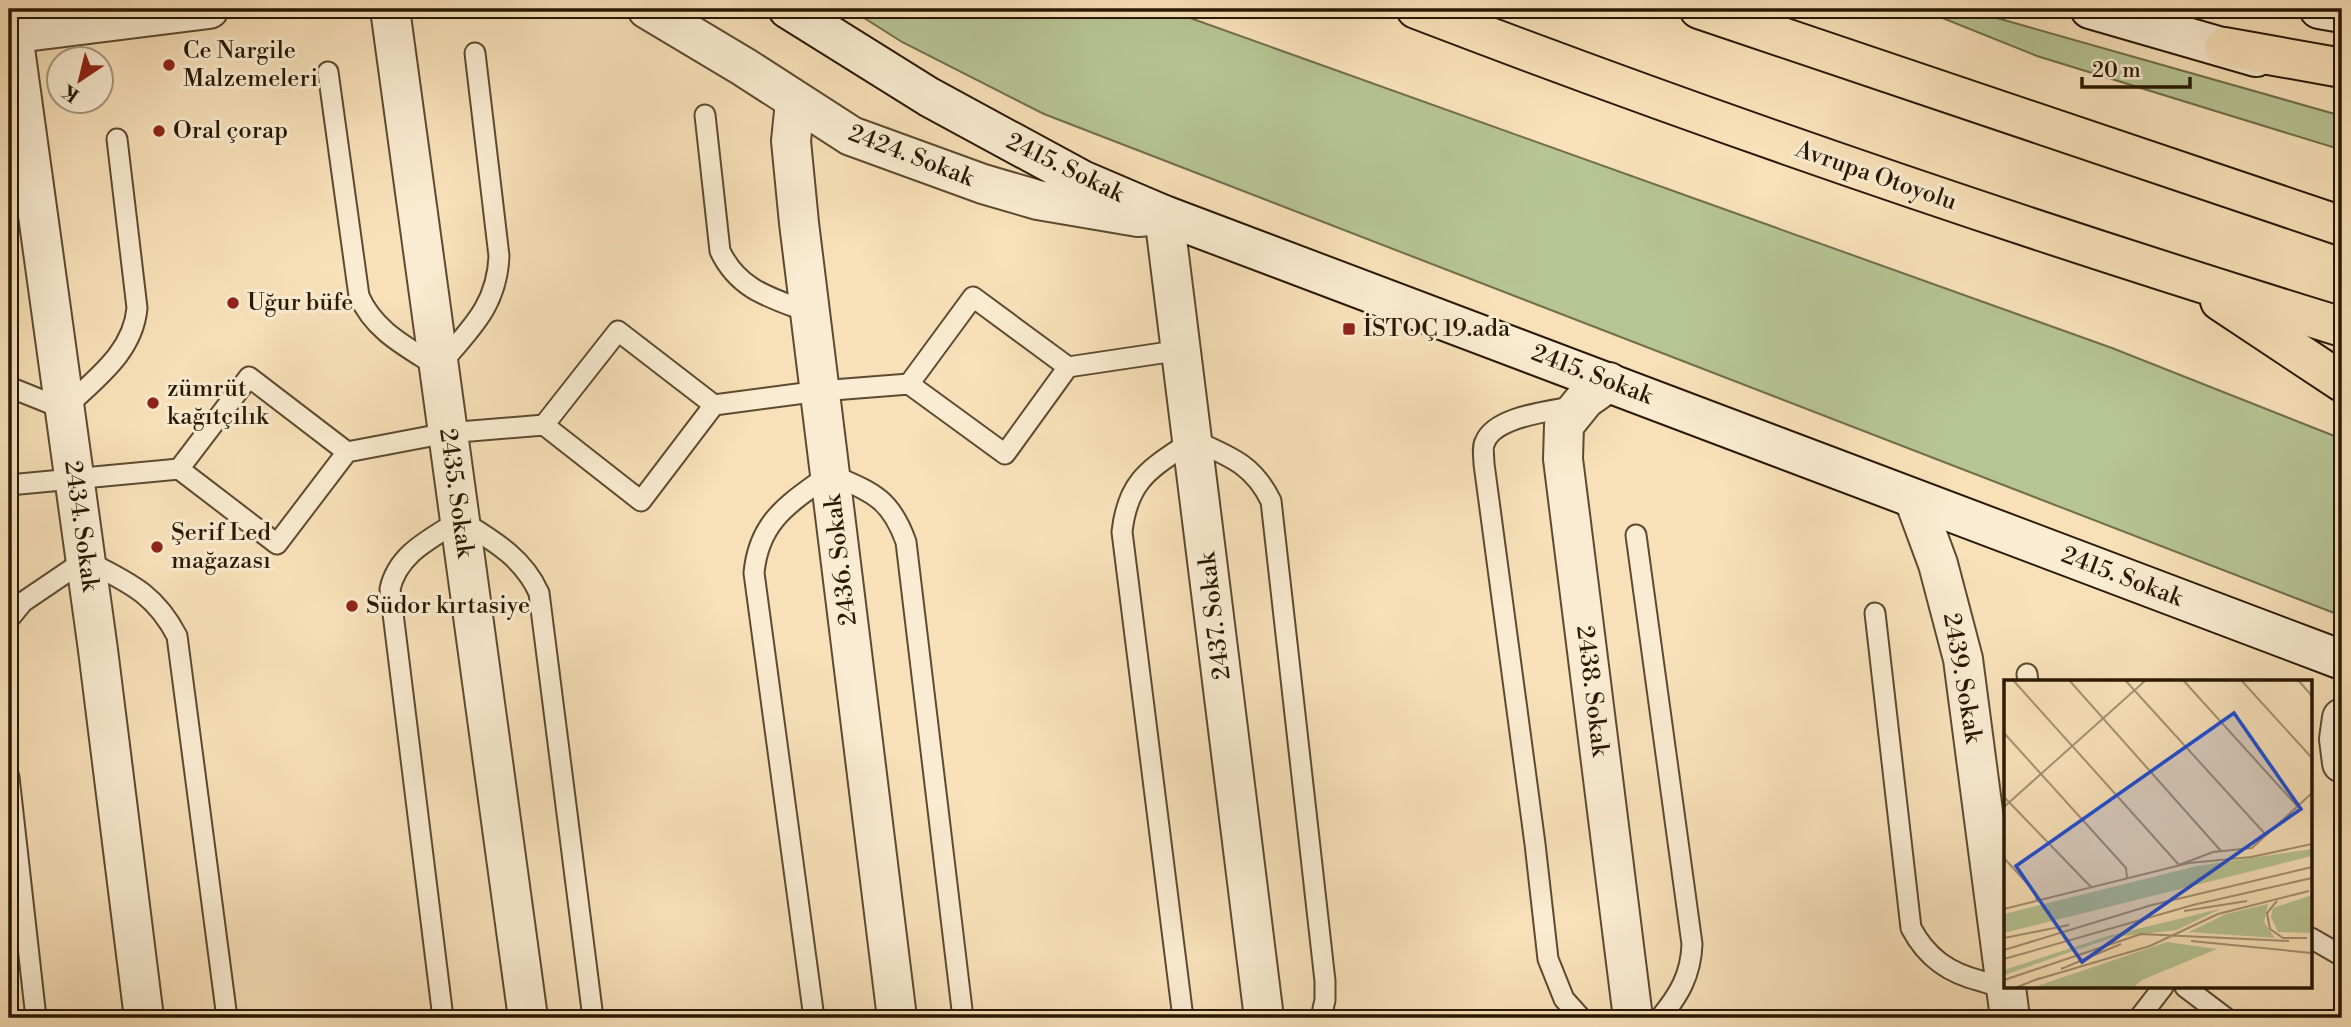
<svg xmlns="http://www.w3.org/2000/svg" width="2351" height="1027" font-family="'Libre Bodoni',serif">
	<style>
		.green { fill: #b7c494; stroke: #706e4b; stroke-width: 2 }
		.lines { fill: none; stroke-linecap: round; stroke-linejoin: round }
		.service-casing { stroke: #5d4a30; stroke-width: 23 }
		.minor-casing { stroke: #5d4a30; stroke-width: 42 }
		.tertiary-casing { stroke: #5d4a30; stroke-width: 42 }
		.secondary-casing { stroke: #291802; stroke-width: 42 }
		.primary-casing { stroke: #291802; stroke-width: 42 }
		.motorway-casing { stroke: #291802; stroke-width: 42 }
		.service { stroke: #faecd2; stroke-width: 19 }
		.minor { stroke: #faecd2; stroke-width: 38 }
		.tertiary { stroke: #faecd2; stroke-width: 38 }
		.secondary { stroke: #faecd2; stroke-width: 38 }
		.primary { stroke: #f8e1b9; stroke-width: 38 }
		.motorway { stroke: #f8e1b9; stroke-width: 38 }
		.poi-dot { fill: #8f2418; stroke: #faecd2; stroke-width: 2.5 }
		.labels { text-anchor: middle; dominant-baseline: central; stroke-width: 6; stroke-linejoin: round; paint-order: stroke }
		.poi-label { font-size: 24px; fill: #291802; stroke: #faecd2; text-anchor: start }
		.street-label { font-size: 24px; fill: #291802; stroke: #faecd2 }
		.inset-road { fill: none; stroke: #a59170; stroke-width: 2 }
		.view { fill: #1d4ed8; fill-opacity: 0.15; stroke: #1d4ed8; stroke-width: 3.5 }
		.inset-edge { fill: none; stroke: #291802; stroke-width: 3.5 }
	</style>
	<rect width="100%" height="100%" fill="#f8e1b9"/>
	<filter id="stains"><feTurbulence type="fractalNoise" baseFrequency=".00286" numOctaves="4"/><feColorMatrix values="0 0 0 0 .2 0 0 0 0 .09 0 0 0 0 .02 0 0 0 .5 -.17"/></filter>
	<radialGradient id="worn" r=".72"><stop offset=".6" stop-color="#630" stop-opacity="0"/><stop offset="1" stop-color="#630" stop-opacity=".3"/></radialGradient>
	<g class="green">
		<polygon points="850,9 1165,9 2112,348 2342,439 2342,616 1044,114 902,42"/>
		<polygon points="1920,9 1977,9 1997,18 2342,116 2342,150 2037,56"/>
	</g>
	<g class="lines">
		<defs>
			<g id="service">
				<path d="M328,72L359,296C374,331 407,347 438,367C469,330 497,307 499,256L475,53"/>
				<path d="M705,115L720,251C739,291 772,298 811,313"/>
				<polyline points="909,384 973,297 1068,367"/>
				<path d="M9,387L64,409C95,379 133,353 137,308L117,139"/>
				<path d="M1576,406C1552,411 1495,416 1485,442C1482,447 1484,458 1484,464L1535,844L1548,959L1564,999L1581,1018"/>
				<polyline points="544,425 618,331 714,405"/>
				<polyline points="179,469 249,377 347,452"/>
				<polyline points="9,485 179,469 277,544 347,452 447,433 544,425 641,501 714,405 820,391 909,384 1005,454 1068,367 1182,350"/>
				<path d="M1636,535L1692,944C1691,975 1679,995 1660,1018"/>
				<path d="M1875,613L1911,928C1927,958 1949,973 1981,981C1990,984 2000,988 2008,987"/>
				<path d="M9,619L23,602L85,560C127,582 154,592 177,636L227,1018"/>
				<polyline points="2027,674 2028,682"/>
				<polyline points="9,777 36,1018"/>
				<polyline points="2311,938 2342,956"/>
				<polyline points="2185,987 2226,1018"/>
				<path d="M443,1018L390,589C398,553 431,539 460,520C492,540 523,557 539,593L593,1018"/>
				<path d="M814,1018L754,573C759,520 790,503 830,474C871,492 890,497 906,542L963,1018"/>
				<path d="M1183,1018L1122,532C1128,478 1152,468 1193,440C1229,456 1253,464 1271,501L1325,981V1000L1321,1018"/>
				<polyline points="2139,1018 2163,987"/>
			</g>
			<g id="minor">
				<polyline points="390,9 528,1018"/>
				<polyline points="13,34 98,650 144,1018"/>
				<polyline points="795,102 791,141 799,223 897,1018"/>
				<polyline points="1164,215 1264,1018"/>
				<polyline points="1609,382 1585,399 1564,425 1563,459 1633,1018"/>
				<polyline points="1914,499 1938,564 1963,659 2006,987"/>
				<polyline points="2342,718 2339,739 2342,763"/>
				<polyline points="2006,987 2010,1018"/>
			</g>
			<g id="tertiary">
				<polyline points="647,9 744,67 851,136 983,184 1038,200 1138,217 1162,215"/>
				<polyline points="9,34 209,9"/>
			</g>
			<g id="secondary">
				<polyline points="788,9 929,97 1082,180 1164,215 2342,660"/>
				<polyline points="2090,9 2256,57"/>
				<polyline points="2319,9 2342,13"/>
			</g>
			<polyline id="primary" points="2224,47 2342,68"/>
			<g id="motorway">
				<path d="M1416,9C1721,126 2030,231 2342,327"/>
				<polyline points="1699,9 2342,226"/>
				<polyline points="2220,301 2342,382"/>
			</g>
		</defs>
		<use href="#service" class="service-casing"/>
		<use href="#minor" class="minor-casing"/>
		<use href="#tertiary" class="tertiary-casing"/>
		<use href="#secondary" class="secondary-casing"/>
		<use href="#primary" class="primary-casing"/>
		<use href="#motorway" class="motorway-casing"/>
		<use href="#service" class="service"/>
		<use href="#minor" class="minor"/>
		<use href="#tertiary" class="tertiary"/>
		<use href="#secondary" class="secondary"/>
		<use href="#primary" class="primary"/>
		<use href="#motorway" class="motorway"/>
	</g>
	<g class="poi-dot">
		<circle cx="169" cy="65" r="7"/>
		<circle cx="159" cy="131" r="7"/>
		<circle cx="233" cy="303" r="7"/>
		<rect x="1342" y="322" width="14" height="14" rx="3.5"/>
		<circle cx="153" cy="403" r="7"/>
		<circle cx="157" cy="547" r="7"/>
		<circle cx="352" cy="606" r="7"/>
	</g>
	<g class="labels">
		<g class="poi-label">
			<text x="183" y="51">Ce Nargile<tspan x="183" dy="28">Malzemeleri</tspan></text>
			<text x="173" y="131">Oral çorap</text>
			<text x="247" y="303">Uğur büfe</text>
			<text x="1363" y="329">İSTOÇ 19.ada</text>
			<text x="167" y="389">zümrüt<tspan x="167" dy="28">kağıtçılık</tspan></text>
			<text x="171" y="533">Şerif Led<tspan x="171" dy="28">mağazası</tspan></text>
			<text x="366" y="606">Südor kırtasiye</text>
		</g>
		<g class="street-label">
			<text transform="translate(911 156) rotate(21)">2424. Sokak</text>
			<text transform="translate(1065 168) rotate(26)">2415. Sokak</text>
			<text transform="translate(1876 176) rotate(19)">Avrupa Otoyolu</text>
			<text transform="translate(1592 375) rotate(21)">2415. Sokak</text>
			<text transform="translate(456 493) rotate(82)">2435. Sokak</text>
			<text transform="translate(81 526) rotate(82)">2434. Sokak</text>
			<text transform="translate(841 560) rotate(-97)">2436. Sokak</text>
			<text transform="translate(2122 577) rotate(21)">2415. Sokak</text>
			<text transform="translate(1215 616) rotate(-97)">2437. Sokak</text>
			<text transform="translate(1962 678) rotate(80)">2439. Sokak</text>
			<text transform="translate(1592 691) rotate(83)">2438. Sokak</text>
		</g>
	</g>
	<g transform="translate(2004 680)">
		<rect width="308" height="308" fill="#f8e1b9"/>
		<path d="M308,169V176L0,253V234L193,186ZM308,215V253L274,252L267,237L269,228ZM264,224L260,242L271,258L185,252L222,234ZM216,229L173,250L110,257L0,295V290L104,256ZM163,262L213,269L138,300L129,308H27Z" fill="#b7c494"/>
		<path class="inset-road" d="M9,0L175,185L209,172L248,168L308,113M65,0L217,171M121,0L262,155M179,0L294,127M237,0L308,78M294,0L308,16M0,53L122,188L123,198M0,117L87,207M0,127L142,0M0,178L31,212L33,221M273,221L263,233L266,249L279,258H303M0,229L185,183L247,177L308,164M180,231L243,221M0,258L65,245M187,261L308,273M0,270L148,225L308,187M0,279L189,225L308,198M57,289L117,264M0,300L137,254L285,261M31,300L146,266L214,234L305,211M11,308L36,298"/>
		<path class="view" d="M230,33L297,129L78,282L12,186Z"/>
		<rect width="308" height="308" class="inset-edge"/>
	</g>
	<rect width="2351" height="1027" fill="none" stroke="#f8e1b9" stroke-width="35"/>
	<rect x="10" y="10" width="2330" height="1006" fill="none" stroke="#291802" stroke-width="3.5"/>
	<rect x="18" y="18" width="2316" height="992" fill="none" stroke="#291802" stroke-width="2"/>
	<g transform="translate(80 80) rotate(215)"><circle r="33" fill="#faecd2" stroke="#a6977f" stroke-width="2"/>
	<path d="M0-5L12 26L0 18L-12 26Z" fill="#8f2418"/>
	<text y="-10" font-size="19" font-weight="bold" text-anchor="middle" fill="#291802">K</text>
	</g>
	<path d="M2082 77v10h108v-10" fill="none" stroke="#291802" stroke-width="3.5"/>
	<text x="2092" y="77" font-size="21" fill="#291802" stroke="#faecd2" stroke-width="5" paint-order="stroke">20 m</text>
	<rect width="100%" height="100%" filter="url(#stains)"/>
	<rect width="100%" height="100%" fill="url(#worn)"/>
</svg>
